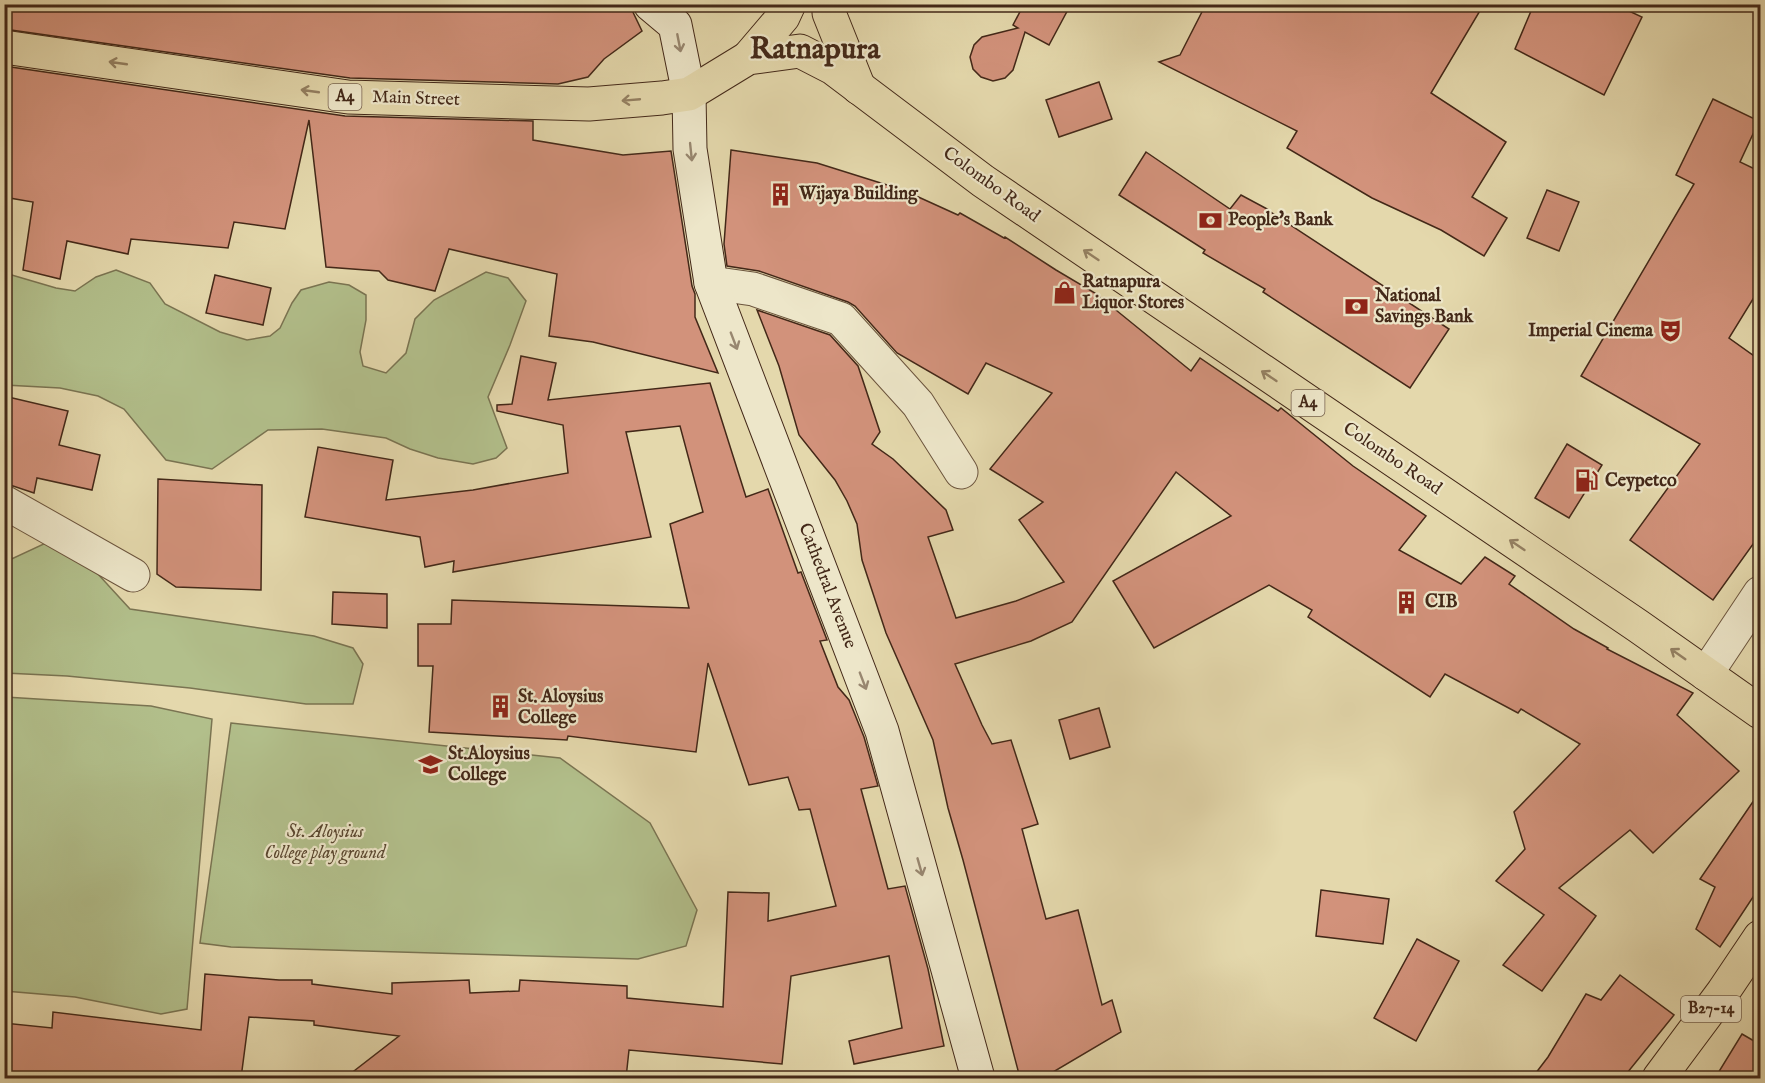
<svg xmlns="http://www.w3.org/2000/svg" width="1765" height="1083" font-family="'IM FELL English',serif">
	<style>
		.green { fill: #b2bf8b; stroke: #7a7452; stroke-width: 1.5 }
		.building { fill: #d2927b; stroke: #432818; stroke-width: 1.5 }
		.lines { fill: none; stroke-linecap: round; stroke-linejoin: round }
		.street-casing { stroke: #6b543d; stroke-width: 35 }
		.secondary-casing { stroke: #432818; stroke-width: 35 }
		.primary-casing { stroke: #432818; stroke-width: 35 }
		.highway-casing { stroke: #432818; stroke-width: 35 }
		.street { stroke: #ede6c9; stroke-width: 33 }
		.secondary { stroke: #ede6c9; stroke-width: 33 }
		.primary { stroke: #e4d8ac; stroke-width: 33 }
		.highway { stroke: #e4d8ac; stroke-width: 33 }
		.oneway { stroke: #988770 }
		.oneway2 { stroke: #948062 }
		.labels { text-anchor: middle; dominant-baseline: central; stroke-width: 4.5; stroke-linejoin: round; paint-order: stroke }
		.shield { fill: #ede6c9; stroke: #76614d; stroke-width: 1.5 }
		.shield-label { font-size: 16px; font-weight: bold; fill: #432818 }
		.street-label { font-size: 18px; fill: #432818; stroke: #ede6c9 }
		.poi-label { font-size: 18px; font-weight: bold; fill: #432818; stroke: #ede6c9; text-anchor: start }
		.park-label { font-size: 18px; font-style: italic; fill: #59462f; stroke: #ede6c9 }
		.town-label { font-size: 30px; font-weight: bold; fill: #432818; stroke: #ede6c9 }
	</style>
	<rect width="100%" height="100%" fill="#e4d8ac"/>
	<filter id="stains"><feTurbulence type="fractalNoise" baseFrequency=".00333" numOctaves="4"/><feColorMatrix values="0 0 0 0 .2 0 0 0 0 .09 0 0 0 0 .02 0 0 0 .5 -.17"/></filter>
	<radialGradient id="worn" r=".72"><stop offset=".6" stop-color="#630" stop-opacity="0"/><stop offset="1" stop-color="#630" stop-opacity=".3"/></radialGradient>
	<g class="green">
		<polygon points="116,270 150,283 165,304 220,332 247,340 270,336 280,328 292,303 301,290 329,282 349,285 366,295 366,320 360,352 363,366 386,373 406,353 415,319 434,300 486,272 508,278 526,301 510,345 488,397 507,448 496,458 473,464 438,458 410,449 386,438 322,429 268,430 212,469 166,460 124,409 98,396 60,388 5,385 5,273 56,288 75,291 96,277"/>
		<polygon points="50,541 86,561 130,609 314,636 353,648 363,664 353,704 306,704 190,688 67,676 5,673 5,562"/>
		<polygon points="5,697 151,706 212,719 187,1009 161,1014 75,997 5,991"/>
		<polygon points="231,723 560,758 650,823 697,910 686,946 638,959 231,947 200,943"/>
	</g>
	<g class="building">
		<polygon points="4,4 629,4 642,31 604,59 588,77 558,84 350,78 4,29"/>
		<polygon points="1024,4 1071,4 1049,45 1025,32 1013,70 1005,78 993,81 981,77 973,69 970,57 974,45 982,37 1018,28 1013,25"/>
		<polygon points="1206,4 1484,4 1431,93 1506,142 1472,197 1507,218 1484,256 1441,230 1372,198 1287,148 1297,131 1159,62 1180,55"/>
		<polygon points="1534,4 1614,4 1642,17 1604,95 1515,49"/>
		<polygon points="4,66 345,116 533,121 533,140 623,155 671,151 692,286 695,294 695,317 718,373 593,342 549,336 557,274 449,249 435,291 388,280 379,271 326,267 309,120 285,229 234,222 228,248 131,239 128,254 67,241 60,279 23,270 33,202 4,197"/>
		<polygon points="1099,82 1112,119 1059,137 1046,100"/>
		<polygon points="1713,99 1759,121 1740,162 1761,172 1761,286 1729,338 1761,361 1761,533 1713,600 1630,540 1700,444 1581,376 1694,184 1676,175"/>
		<polygon points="731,150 817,163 903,190 958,215 960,213 1004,238 1005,237 1056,270 1095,293 1191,371 1200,358 1278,411 1281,408 1353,466 1426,516 1399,550 1461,584 1485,557 1515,576 1509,584 1574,629 1608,648 1607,649 1693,693 1677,715 1739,771 1653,853 1630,830 1559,888 1596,916 1542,991 1503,965 1544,915 1496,881 1525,849 1514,812 1580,744 1521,709 1518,713 1445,674 1430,697 1308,617 1312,610 1269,585 1154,648 1113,581 1231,516 1176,472 1072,622 1031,641 955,664 982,725 992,744 1011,740 1038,824 1022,829 1046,919 1078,910 1102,1005 1112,1000 1121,1032 1043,1078 1020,1078 963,860 948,808 933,740 886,633 862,560 857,524 847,501 835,480 799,435 779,366 757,310 830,335 858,366 880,432 872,444 893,459 946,510 953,530 928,537 956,618 1016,601 1064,582 1019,520 1043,502 990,469 1052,393 986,363 968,394 897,353 855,306 848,302 759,271 727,266 724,244"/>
		<polygon points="1146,152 1230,209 1241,195 1269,210 1269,211 1449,329 1410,388 1263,292 1265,289 1203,253 1205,250 1119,195"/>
		<polygon points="1547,190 1579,202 1559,251 1527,238"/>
		<polygon points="215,275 271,288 263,325 206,313"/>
		<polygon points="521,356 556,363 548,400 710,383 746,497 768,489 798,573 801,572 827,640 820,641 838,687 849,700 864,737 878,786 861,789 888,889 905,886 928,969 944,1046 854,1064 849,1041 902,1028 889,956 791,976 782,1064 629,1050 626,1078 345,1078 399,1036 314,1025 314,1021 249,1017 241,1078 4,1078 4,1023 52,1028 53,1012 201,1030 205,974 279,980 312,980 312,984 392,994 392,983 469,980 470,993 519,991 520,980 627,986 627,998 723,1007 728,892 769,893 768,921 836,906 810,809 799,810 788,777 749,785 708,663 696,752 568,736 567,740 429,732 433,666 418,666 418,624 451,624 452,600 689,608 670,524 703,512 680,426 626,432 651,537 453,572 454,561 425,567 420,537 305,517 318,447 393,460 386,500 473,490 568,473 563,425 497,411 497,405 512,404"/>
		<polygon points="4,396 68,411 59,445 100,455 92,490 37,478 34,493 4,483"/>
		<polygon points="1567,444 1602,465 1569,518 1535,498"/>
		<polygon points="158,479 262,485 261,590 176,587 157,574"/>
		<polygon points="333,592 387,594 387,628 332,624"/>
		<polygon points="1099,708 1110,747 1070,759 1059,720"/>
		<polygon points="1761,790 1761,885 1720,947 1696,929 1715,887 1700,879"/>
		<polygon points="1321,890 1389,899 1383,944 1316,936"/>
		<polygon points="1417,939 1459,961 1416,1041 1374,1018"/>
		<polygon points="1620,975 1674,1015 1623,1078 1532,1078 1548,1057 1586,994 1601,1000"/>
		<polygon points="1742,1034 1761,1045 1761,1078 1715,1078"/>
	</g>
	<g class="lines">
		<defs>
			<g id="street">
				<polyline points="711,283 753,289 841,319 918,404 961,472"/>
				<polyline points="4,502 133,575"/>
				<polyline points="1706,674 1760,593"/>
			</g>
			<polyline id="secondary" points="650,4 675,25 689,94 690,149 711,283 882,731 978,1078"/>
			<g id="primary">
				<polyline points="829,13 859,88"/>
				<polyline points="748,58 783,17 789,4"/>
				<polyline points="1659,1078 1723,992 1760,937"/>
			</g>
			<polyline id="highway" points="4,47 348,97 589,104 662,98 689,94 748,58 800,51 833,68 983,181 1638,626 1760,712"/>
		</defs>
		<use href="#street" class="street-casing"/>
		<use href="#secondary" class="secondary-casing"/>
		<use href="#primary" class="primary-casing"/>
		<use href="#highway" class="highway-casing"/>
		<use href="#street" class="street"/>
		<use href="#secondary" class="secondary"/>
		<use href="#primary" class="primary"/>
		<use href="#highway" class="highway"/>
	</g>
	<defs><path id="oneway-shaft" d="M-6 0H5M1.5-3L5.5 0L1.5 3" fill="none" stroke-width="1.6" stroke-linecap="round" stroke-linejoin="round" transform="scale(1.5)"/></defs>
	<g class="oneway">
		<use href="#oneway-shaft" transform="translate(679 43) rotate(79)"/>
		<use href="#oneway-shaft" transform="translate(691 152) rotate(84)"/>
		<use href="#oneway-shaft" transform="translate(734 341) rotate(69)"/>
		<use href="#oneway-shaft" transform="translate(863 681) rotate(69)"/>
		<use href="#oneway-shaft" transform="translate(920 867) rotate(74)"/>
	</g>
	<g class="oneway2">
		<use href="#oneway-shaft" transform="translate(118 63) rotate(-172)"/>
		<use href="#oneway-shaft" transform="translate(310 91) rotate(-172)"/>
		<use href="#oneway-shaft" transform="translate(631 100) rotate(175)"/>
		<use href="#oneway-shaft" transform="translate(1091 255) rotate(-146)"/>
		<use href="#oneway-shaft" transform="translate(1269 376) rotate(-146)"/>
		<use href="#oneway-shaft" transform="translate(1517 545) rotate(-146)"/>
		<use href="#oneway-shaft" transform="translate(1678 654) rotate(-145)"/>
	</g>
	<defs>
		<symbol id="building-bare" viewBox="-9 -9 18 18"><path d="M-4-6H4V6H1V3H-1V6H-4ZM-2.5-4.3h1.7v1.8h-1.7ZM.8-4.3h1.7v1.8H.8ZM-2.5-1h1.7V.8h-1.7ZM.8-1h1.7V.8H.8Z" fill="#8f2418" stroke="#ede6c9" stroke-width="2.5" paint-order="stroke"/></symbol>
		<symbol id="bank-bare" viewBox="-9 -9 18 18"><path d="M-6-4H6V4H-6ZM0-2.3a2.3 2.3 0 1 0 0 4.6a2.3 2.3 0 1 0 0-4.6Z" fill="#8f2418" stroke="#ede6c9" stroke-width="2.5" paint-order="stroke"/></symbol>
		<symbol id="shop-bare" viewBox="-9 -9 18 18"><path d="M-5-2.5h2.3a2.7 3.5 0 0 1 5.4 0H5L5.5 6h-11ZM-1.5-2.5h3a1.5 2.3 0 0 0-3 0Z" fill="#8f2418" stroke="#ede6c9" stroke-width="2.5" paint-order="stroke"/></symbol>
		<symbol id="theatre-bare" viewBox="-9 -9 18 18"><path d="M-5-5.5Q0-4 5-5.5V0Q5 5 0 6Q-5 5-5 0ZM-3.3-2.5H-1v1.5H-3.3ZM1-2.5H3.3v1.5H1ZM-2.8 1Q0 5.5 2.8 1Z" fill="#8f2418" stroke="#ede6c9" stroke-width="2.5" paint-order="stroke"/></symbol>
		<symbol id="fuel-bare" viewBox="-9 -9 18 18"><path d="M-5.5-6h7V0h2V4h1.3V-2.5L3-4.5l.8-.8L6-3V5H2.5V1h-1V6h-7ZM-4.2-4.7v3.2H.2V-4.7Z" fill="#8f2418" stroke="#ede6c9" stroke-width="2.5" paint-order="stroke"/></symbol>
		<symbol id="school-bare" viewBox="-9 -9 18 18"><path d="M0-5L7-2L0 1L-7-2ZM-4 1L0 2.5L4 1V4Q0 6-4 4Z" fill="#8f2418" stroke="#ede6c9" stroke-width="2.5" paint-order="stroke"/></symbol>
	</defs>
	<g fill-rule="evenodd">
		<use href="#building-bare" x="764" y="178" width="33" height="33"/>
		<use href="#bank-bare" x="1194" y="204" width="33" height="33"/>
		<use href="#shop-bare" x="1048" y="276" width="33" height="33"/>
		<use href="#bank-bare" x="1340" y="290" width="33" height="33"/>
		<use href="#theatre-bare" x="1654" y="314" width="33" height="33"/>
		<use href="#fuel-bare" x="1570" y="464" width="33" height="33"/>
		<use href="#building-bare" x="1390" y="586" width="33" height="33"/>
		<use href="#building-bare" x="484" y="690" width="33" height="33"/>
		<use href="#school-bare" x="414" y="748" width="33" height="33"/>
	</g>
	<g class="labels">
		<g class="shield">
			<rect x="328.5" y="84" width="33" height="26" rx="4.5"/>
			<rect x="1291.5" y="390" width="33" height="26" rx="4.5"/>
			<rect x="1681" y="996" width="60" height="26" rx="4.5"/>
		</g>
		<g class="shield-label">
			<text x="345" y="97">A4</text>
			<text x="1308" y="403">A4</text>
			<text x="1711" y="1009">B27-14</text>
		</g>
		<g class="street-label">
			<text transform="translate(416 99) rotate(2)">Main Street</text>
			<text transform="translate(991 185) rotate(36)">Colombo Road</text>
			<text transform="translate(1392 459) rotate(34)">Colombo Road</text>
			<text transform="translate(827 586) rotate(69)">Cathedral Avenue</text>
		</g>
		<g class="poi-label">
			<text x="799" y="194">Wijaya Building</text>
			<text x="1228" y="220">People's Bank</text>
			<text x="1082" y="282">Ratnapura<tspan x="1082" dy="21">Liquor Stores</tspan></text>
			<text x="1375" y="296">National<tspan x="1375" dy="21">Savings Bank</tspan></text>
			<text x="1653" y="331" text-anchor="end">Imperial Cinema</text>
			<text x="1605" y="481">Ceypetco</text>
			<text x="1425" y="602">CIB</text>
			<text x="518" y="697">St. Aloysius<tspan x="518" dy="21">College</tspan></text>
			<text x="448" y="754">St.Aloysius<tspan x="448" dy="21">College</tspan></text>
		</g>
		<g class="park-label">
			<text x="325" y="832">St. Aloysius<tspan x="325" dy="21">College play ground</tspan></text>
		</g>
		<g class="town-label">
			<text x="815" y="50">Ratnapura</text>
		</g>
	</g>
	<rect width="1765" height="1083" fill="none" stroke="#e4d8ac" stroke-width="24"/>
	<rect x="6" y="6" width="1753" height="1071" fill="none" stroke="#432818" stroke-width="3"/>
	<rect x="12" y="12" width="1741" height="1059" fill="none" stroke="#432818" stroke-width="1.5"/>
	<rect width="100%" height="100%" filter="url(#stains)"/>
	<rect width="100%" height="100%" fill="url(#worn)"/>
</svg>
